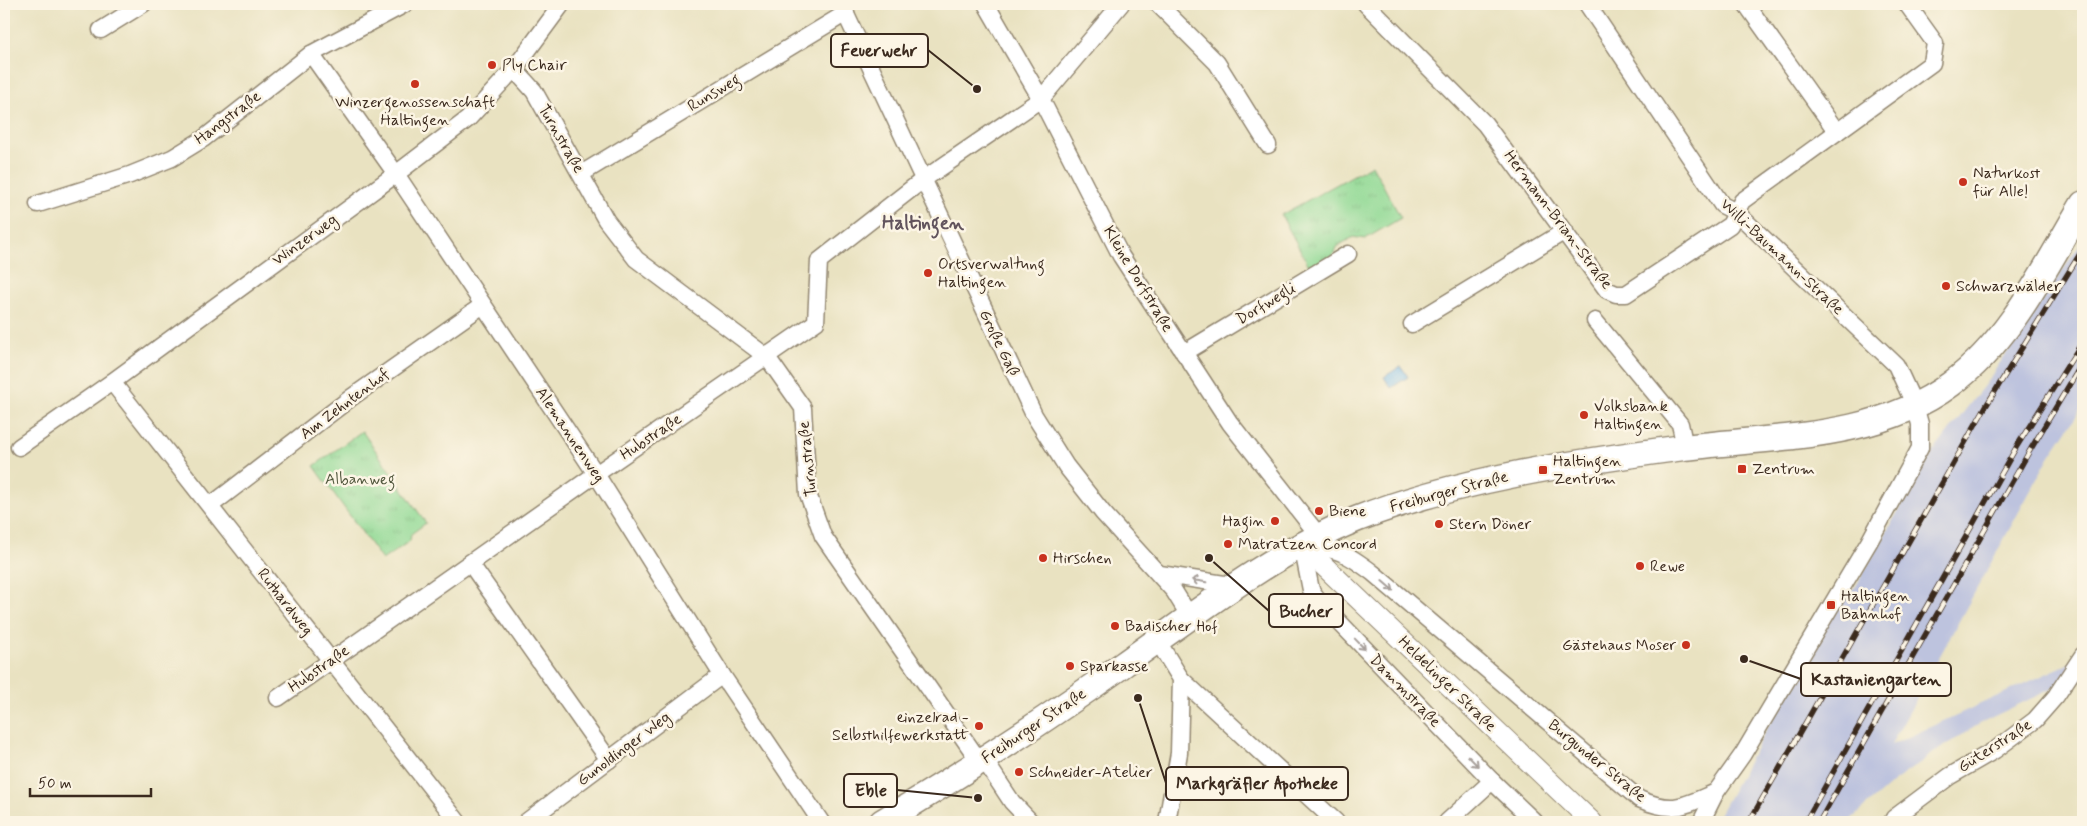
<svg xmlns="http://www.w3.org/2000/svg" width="2087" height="826" font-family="Mynerve,sans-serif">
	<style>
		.railway { fill: #bdc3de }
		.grass { fill: url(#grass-tufts); stroke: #668259 }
		.water { fill: #74baeb; stroke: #587284 }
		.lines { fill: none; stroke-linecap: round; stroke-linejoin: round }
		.minor-casing { stroke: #928670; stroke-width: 19 }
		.tertiary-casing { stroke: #928670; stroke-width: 22 }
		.primary-casing { stroke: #928670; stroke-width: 28 }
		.minor { stroke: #fff; stroke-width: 16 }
		.tertiary { stroke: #fff; stroke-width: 20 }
		.primary { stroke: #fff; stroke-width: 25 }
		.rail-casing { stroke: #3b2a1e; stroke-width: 5.5 }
		.rail { stroke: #fcf5e5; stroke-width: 4; stroke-dasharray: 11; stroke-linecap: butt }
		.oneway { stroke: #a79f9a }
		.poi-dot { fill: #c8321e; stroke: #fcf5e5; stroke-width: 2 }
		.labels { text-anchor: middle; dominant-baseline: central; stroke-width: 5; stroke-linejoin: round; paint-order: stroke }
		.poi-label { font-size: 16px; fill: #3b2a1e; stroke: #fcf5e5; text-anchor: start }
		.street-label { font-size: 16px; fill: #3b2a1e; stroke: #fcf5e5 }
		.park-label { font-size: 16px; fill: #50563c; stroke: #fcf5e5 }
		.quarter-label { font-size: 19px; font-weight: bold; fill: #62545d; stroke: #fcf5e5 }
		.leader { fill: none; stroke: #3b2a1e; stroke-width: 2 }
		.callout-dot { fill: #3b2a1e; stroke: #fcf5e5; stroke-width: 2 }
		.callout { fill: #fcf5e5; stroke: #3b2a1e; stroke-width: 2 }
		.callout-label { font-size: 18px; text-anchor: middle; font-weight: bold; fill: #3b2a1e }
	</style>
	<defs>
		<pattern id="grass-tufts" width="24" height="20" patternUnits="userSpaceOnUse" patternTransform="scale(1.25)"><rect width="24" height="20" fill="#90d994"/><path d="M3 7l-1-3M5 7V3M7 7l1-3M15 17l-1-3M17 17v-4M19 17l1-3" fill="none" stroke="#7dba7f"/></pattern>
	</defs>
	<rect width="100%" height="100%" fill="#fcf5e5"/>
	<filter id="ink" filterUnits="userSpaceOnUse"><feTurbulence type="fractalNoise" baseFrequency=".02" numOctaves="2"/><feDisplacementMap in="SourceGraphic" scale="10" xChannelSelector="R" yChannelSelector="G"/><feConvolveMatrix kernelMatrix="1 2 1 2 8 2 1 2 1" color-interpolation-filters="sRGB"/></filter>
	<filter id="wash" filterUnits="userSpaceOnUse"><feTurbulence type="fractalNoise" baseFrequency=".0096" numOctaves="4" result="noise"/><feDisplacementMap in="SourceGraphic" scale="20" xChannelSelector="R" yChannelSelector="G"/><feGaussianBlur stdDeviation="1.12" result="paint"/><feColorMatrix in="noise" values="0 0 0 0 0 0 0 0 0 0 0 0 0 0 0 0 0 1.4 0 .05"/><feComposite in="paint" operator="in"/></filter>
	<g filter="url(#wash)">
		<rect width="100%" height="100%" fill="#e9e2c1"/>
		<polygon class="railway" points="2083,240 2083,406 2049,457 1891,745 2083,657 2083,674 1986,720 1939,749 1893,782 1848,822 1715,822 1823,627 1856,586 1927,460 1989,379"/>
		<g class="grass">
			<polygon points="1372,165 1401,218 1365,239 1353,237 1336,247 1331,262 1313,273 1281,215"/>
			<polygon points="362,431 426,523 411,534 410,541 382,560 314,466"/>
		</g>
		<polygon class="water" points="1401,366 1408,377 1391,388 1384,377"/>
	</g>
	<g filter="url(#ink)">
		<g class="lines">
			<defs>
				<g id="minor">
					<polyline points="841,4 1034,415 1066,466 1103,513 1174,591 1190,617"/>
					<polyline points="986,4 1041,99 1121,256 1230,423 1319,536"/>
					<polyline points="1158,4 1217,63 1268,145"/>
					<polyline points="1366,4 1485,124 1607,290 1616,294 1626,294 1730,225 1742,201 1932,63 1935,43 1907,4"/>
					<polyline points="1587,4 1722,205 1736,212 1896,365 1915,406 1920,424 1920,448 1869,542 1743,754 1716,792 1701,822"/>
					<polyline points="1746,4 1837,132"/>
					<polyline points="101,30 143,4"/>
					<polyline points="311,54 396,174 596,474 722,675 821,822"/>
					<polyline points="514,69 534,91 606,220 636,259 767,357 803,408 808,494 823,536 980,762 989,767 1012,802 1031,822"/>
					<polyline points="581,174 846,13"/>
					<polyline points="38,204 130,175 172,158 203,139 311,54 405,4"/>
					<polyline points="1595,321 1680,424 1685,447"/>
					<polyline points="1412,324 1565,231"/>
					<polyline points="1184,353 1348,254"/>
					<polyline points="112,382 458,822"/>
					<polyline points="19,447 112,382 396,174 468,119 514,69 562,4"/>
					<polyline points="210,506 352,397 483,305"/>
					<polyline points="470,563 609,760"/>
					<polyline points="1160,574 1237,586"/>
					<polyline points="1157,640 1181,679 1179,753 1167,822"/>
					<polyline points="1181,679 1336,822"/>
					<polyline points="278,698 596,474 816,322 819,261 924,179 1041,99 1121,4"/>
					<polyline points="526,822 722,675"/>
					<polyline points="1447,822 1492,781"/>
					<path d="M1535,822L1492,781L1319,601L1311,590L1302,545C1338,549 1344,551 1373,573L1639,799C1674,814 1683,806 1716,792"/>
					<polyline points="1892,822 1894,818 1950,776 1995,750 2035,720 2056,696 2083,655"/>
				</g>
				<polyline id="tertiary" points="1302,545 1592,822"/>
				<path id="primary" d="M882,822C965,772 1046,720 1124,664C1198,612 1272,553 1357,519C1455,480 1576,462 1680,448C1770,436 1875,441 1951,384C2012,339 2045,267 2083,204"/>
			</defs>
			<use href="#minor" class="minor-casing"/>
			<use href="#tertiary" class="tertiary-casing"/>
			<use href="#primary" class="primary-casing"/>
			<use href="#minor" class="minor"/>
			<use href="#tertiary" class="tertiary"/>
			<use href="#primary" class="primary"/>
			<defs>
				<g id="rail">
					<polyline points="1749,822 1986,406 2083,249"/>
					<polyline points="1805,822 2017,446 2083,341"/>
					<polyline points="1819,822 2029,452 2083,362"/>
				</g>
			</defs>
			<use href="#rail" class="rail-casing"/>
			<use href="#rail" class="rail"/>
		</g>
		<defs><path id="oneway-shaft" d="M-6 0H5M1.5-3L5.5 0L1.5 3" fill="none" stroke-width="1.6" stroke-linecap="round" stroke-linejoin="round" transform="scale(1.25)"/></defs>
		<g class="oneway">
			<use href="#oneway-shaft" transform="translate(1199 581) rotate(-170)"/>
			<use href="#oneway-shaft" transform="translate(1388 586) rotate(41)"/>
			<use href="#oneway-shaft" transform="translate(1360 644) rotate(46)"/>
			<use href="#oneway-shaft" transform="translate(1473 761) rotate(46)"/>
		</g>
	</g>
	<g class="poi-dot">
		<circle cx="492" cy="65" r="5"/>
		<circle cx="415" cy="84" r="5"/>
		<circle cx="1963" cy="182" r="5"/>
		<circle cx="928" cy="273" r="5"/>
		<circle cx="1946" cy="286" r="5"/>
		<circle cx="1584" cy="415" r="5"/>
		<rect x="1737" y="464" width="10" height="10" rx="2.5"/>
		<rect x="1538" y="465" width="10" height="10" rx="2.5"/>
		<circle cx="1319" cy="511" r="5"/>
		<circle cx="1275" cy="521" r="5"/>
		<circle cx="1439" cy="524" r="5"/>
		<circle cx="1228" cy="544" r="5"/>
		<circle cx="1043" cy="558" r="5"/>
		<circle cx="1640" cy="566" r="5"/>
		<rect x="1826" y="600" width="10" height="10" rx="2.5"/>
		<circle cx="1115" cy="626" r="5"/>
		<circle cx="1686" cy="645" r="5"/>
		<circle cx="1070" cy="666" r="5"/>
		<circle cx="979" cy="726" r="5"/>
		<circle cx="1019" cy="772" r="5"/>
	</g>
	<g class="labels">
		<g class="poi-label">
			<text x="502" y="65">Ply Chair</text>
			<text x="415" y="102" text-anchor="middle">Winzergenossenschaft<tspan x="415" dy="18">Haltingen</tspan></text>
			<text x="1973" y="173">Naturkost<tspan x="1973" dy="18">für Alle!</tspan></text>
			<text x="938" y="264">Ortsverwaltung<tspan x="938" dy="18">Haltingen</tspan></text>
			<text x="1956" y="286">Schwarzwälder</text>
			<text x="1594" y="406">Volksbank<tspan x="1594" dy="18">Haltingen</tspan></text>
			<text x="1553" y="461">Haltingen<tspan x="1553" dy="18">Zentrum</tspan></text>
			<text x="1752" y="469">Zentrum</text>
			<text x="1329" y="511">Biene</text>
			<text x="1265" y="521" text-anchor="end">Hagin</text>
			<text x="1449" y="524">Stern Döner</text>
			<text x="1238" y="544">Matratzen Concord</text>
			<text x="1053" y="558">Hirschen</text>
			<text x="1650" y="566">Rewe</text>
			<text x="1841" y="596">Haltingen<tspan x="1841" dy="18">Bahnhof</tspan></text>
			<text x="1125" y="626">Badischer Hof</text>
			<text x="1676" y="645" text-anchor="end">Gästehaus Moser</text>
			<text x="1080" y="666">Sparkasse</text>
			<text x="969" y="717" text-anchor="end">einzelrad -<tspan x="969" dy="18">Selbsthilfewerkstatt</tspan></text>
			<text x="1029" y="772">Schneider-Atelier</text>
		</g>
		<g class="street-label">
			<text transform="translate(714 93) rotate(-31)">Runsweg</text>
			<text transform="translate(228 118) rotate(-37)">Hangstraße</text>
			<text transform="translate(561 139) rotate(60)">Turnstraße</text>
			<text transform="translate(1558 220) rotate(53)">Hermann-Brian-Straße</text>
			<text transform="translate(305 240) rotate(-36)">Winzerweg</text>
			<text transform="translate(1782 257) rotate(43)">Willi-Baumann-Straße</text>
			<text transform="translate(1138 279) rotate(59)">Kleine Dorfstraße</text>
			<text transform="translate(1266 304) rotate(-31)">Dorfwegli</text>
			<text transform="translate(999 343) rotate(64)">Große Gaß</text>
			<text transform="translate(345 404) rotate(-37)">Am Zehntenhof</text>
			<text transform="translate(570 435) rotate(56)">Alemannenweg</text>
			<text transform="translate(651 437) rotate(-34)">Hubstraße</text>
			<text transform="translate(808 459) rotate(-96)">Turnstraße</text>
			<text transform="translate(1449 492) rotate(-15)">Freiburger Straße</text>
			<text transform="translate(285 602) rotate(52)">Ruthardweg</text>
			<text transform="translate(319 669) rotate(-35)">Hubstraße</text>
			<text transform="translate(1447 684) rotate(44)">Heldelinger Straße</text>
			<text transform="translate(1405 691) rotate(46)">Dammstraße</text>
			<text transform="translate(1034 726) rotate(-34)">Freiburger Straße</text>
			<text transform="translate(1995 746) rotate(-33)">Güterstraße</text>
			<text transform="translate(624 749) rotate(-37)">Gunoldinger Weg</text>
			<text transform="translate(1597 761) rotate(39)">Burgunder Straße</text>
		</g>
		<g class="park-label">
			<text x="360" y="479">Albanweg</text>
		</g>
		<g class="quarter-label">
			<text x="923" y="223">Haltingen</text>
		</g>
	</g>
	<path class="leader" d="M977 89L928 50M1209 558L1269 611M1744 659L1801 679M1138 698L1166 783M978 798L897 790"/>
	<g class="callout-dot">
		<circle cx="977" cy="89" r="5"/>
		<circle cx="1209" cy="558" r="5"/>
		<circle cx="1744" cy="659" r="5"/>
		<circle cx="1138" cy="698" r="5"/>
		<circle cx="978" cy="798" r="5"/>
	</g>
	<g class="callout">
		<rect x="831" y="34" width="97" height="33" rx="5"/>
		<rect x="1269" y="594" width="74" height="33" rx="5"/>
		<rect x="1801" y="663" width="150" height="33" rx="5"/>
		<rect x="1166" y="767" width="182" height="33" rx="5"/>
		<rect x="844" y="774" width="53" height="33" rx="5"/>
	</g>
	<g class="callout-label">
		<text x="879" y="56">Feuerwehr</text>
		<text x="1306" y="617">Bucher</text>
		<text x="1876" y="685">Kastaniengarten</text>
		<text x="1257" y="789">Markgräfler Apotheke</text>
		<text x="871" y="796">Eble</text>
	</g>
	<rect width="2087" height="826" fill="none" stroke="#fcf5e5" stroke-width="20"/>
	<path d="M30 788v8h121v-8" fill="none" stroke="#3b2a1e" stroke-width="2.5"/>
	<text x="38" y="788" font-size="15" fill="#3b2a1e" stroke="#fcf5e5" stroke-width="4" paint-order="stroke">50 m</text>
</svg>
